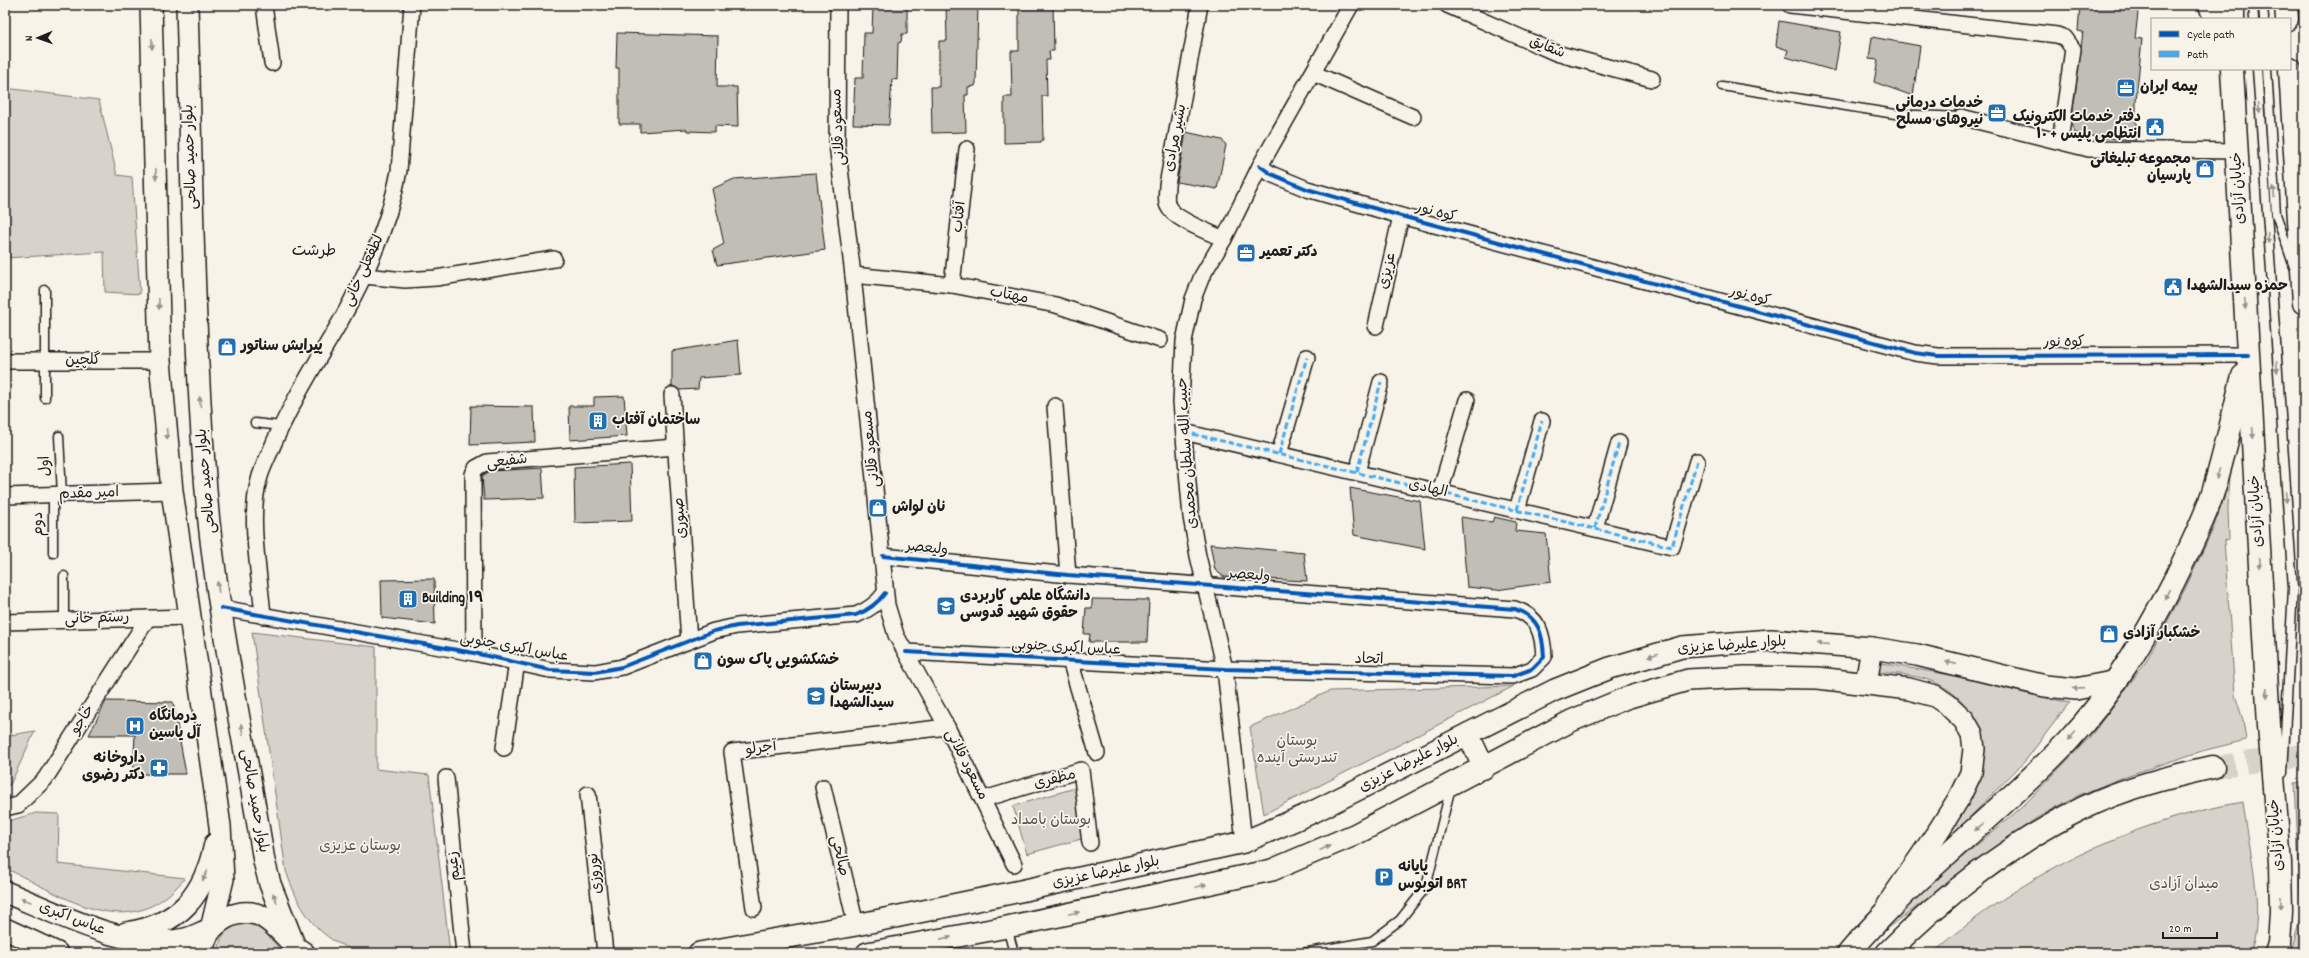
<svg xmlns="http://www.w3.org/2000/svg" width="2309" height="958" font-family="Dekko,'Playpen Sans Arabic',sans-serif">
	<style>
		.green { fill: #d7d3cb; stroke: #7a7874 }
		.building { fill: #c0beb5; stroke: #1c1c1c }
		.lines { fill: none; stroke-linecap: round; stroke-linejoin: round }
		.highway-tunnel { stroke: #d6d3c9; stroke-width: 22; stroke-dasharray: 22 11; stroke-linecap: butt }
		.lane-casing { stroke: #1c1c1c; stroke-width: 11 }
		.street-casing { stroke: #1c1c1c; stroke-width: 18 }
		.secondary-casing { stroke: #1c1c1c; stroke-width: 24 }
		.primary-casing { stroke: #1c1c1c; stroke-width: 25 }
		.highway-casing { stroke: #1c1c1c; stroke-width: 25 }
		.lane { stroke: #f7f3e8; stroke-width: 8 }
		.street { stroke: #f7f3e8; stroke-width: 15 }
		.secondary { stroke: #f7f3e8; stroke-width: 21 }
		.primary { stroke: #f7f3e8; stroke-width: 22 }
		.highway { stroke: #f7f3e8; stroke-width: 22 }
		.quiet { stroke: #3fa9f5; stroke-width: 3; stroke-dasharray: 6 3; stroke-linecap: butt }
		.cycleway-casing { stroke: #f7f3e8; stroke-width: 6 }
		.cycleway { stroke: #0057b8; stroke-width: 4 }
		.oneway { fill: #94928c }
		.labels { text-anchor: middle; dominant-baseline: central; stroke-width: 3.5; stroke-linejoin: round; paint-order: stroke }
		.street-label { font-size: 15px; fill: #1c1c1c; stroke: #f7f3e8 }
		.poi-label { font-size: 15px; font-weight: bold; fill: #1c1c1c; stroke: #f7f3e8; text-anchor: start }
		.park-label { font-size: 15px; fill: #545351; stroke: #f7f3e8 }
		.neighbourhood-label { font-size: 16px; fill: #1c1c1c; stroke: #f7f3e8 }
	</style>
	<rect width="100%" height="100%" fill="#f7f3e8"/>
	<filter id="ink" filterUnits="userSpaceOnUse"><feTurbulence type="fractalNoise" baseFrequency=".025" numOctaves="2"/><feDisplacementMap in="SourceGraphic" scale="8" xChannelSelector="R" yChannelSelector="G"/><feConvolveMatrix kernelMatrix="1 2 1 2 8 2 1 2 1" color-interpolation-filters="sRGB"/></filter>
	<g filter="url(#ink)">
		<g class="green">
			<polygon points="5,88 99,100 117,175 132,177 140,294 105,292 104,252 5,258"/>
			<polygon points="2232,444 2228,508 2229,539 2224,540 2235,695 2243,720 2246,740 2202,751 2126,776 2077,796 2035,819 1887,929 1864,953 1861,953 1891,917 2022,807 2090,737 2145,663 2186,587 2213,529 2224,498"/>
			<path d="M252,632L376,647V769L429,775L450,953C422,953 388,957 361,953C355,952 349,948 344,946C312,932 297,903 286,871Z"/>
			<path d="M1881,663L1962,677L2069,703L2026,760L1912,876L1982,761C1988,730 1966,697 1938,684C1920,675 1898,674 1878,672Z"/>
			<polygon points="1514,686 1264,814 1250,727 1330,691"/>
			<polygon points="35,731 10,785 5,785 5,736"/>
			<polygon points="2304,782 2304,953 2291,953 2301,914 2295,783"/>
			<polygon points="1075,788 1088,837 1027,854 1013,806"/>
			<path d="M2243,802C2249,850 2265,906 2251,953H1933C2022,875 2126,822 2243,802Z"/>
			<path d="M36,813L59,814L58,864L185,878C129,947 67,897 5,868V822Z"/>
			<path d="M246,922L260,926L283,953H219C218,935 229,925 246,922Z"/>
		</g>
		<g class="building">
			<polygon points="873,5 907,5 907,34 902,34 901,42 898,43 897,80 892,79 889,125 853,124 855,78 863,78 864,33 872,33"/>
			<polygon points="946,5 978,5 976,83 975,86 968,87 968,95 965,95 966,132 932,133 931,87 939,87 939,41 947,41"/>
			<polygon points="1019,5 1053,5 1054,51 1049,51 1050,60 1046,60 1047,96 1042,96 1043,139 1041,142 1004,143 1004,97 1012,97 1011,51 1019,51"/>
			<polygon points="2080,5 2139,5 2135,38 2142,39 2136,101 2136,140 2103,138 2075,133 2071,124 2083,32 2078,31"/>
			<polygon points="1779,21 1841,32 1835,71 1786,57 1788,50 1776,46"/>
			<polygon points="617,33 718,36 717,87 737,87 738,127 715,126 715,132 687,131 687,129 640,132 640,124 619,124 619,68 616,68"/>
			<polygon points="1872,37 1920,46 1913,96 1874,82 1878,60 1869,59"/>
			<polygon points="1186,132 1222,140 1226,145 1217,189 1177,182"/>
			<polygon points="816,173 825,250 717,265 713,250 724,244 712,189 734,179"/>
			<polygon points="738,340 741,375 699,378 698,389 680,390 672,386 672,351"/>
			<polygon points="624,396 627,436 570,440 569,406 594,406 594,397"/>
			<polygon points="471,406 534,407 535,442 470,445"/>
			<polygon points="630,464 632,521 575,523 574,467"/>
			<polygon points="542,468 544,498 484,500 482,476 490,471"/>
			<polygon points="1350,488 1420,501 1425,549 1354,535"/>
			<polygon points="1461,517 1492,522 1494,517 1516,522 1515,531 1546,534 1551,582 1496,590 1467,587"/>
			<polygon points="1210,544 1304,553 1307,581 1224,577 1215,570"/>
			<polygon points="434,579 435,624 382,618 381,580"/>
			<polygon points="1092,599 1149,600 1147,642 1089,642 1090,634 1084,634 1086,608 1092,608"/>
			<polygon points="106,701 173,702 186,774 133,774 135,735 89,735"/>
		</g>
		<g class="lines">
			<polyline class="highway-tunnel" points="2213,767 2304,755"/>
			<defs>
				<g id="lane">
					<polyline points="2253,5 2254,19"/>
					<polyline points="2263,5 2264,19"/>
					<polyline points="2257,69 2293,588 2283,773"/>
					<polyline points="2267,69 2276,214 2294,267"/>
					<polyline points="1722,86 1895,114 1961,117"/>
					<polyline points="45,290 45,398"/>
					<polyline points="255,423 281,426"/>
					<polyline points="59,436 62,495"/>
					<polyline points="53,495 53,553"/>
					<polyline points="64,576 64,620"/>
					<polyline points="1007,927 1014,953"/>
					<polyline points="1303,953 1372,941 1400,920 1426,887 1451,787"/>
				</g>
				<g id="street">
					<polyline points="264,5 272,63"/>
					<polyline points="838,5 837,144 853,275 887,605 896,635 947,727 1014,864"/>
					<path d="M1200,5L1167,185C1167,191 1165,201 1168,206C1173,219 1211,233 1224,239"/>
					<polyline points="1447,5 1556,53 1652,79"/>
					<polyline points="1790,5 2057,35 2065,38 2073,49 2060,141"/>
					<polyline points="1313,73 1413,117"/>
					<polyline points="1961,117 2089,149 2237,151"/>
					<polyline points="1260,166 1271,174 1307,189 1401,216 1915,353 1938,356 2248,355"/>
					<polyline points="853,275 952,285 1056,305 1160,340"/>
					<polyline points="364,276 405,280 436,278 554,259"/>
					<polyline points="952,285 967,149"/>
					<polyline points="1376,326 1401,216"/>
					<polyline points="5,361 160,361"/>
					<polyline points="672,395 689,641"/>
					<polyline points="1055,406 1068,575"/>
					<polyline points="1184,432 1672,547 1697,461"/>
					<polyline points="1279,454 1307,357"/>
					<polyline points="1357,472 1381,382"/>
					<polyline points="1440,492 1467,400"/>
					<polyline points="5,496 172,491"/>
					<polyline points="1517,510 1542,421"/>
					<polyline points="1595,528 1619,443"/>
					<path d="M883,556L1068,575L1515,609C1539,617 1543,634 1544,657L1532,669L1513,676L1225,669L906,652"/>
					<path d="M221,608L474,653L550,670L595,672L622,667L714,631L737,626L856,615C869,610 877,604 885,593"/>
					<path d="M263,616C260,576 248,518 259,480C261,471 266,461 270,452C289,406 315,365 340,322C367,274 389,225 399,171L412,5"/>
					<polyline points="5,622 189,617"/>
					<polyline points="474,653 473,474 476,468 487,462 676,447"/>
					<polyline points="1070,660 1097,753"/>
					<polyline points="504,748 517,662"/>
					<polyline points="446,778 464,953"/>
					<polyline points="823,787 856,925"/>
					<polyline points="588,794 605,953"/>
					<polyline points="984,799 1081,770 1090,843"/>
					<polyline points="5,808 18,805 45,779 148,618"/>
					<polyline points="1244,842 1225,669 1198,556 1191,517 1181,402 1184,341 1193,299 1202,276 1224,239 1260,166 1351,5"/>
					<polyline points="754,908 732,752 947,727"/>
				</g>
				<g id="secondary">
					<polyline points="151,5 160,361 172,491 220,826 223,879 211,929"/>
					<path d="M187,5C192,171 193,337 207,502C218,622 245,742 264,861L270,884L295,947L304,953"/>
					<polyline points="1866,683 1872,648"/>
					<polyline points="1468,734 1484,768"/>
					<path d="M5,892C55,912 131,953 185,939C194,937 202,932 211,929"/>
					<polyline points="5,929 57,953"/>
					<path d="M126,933C180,925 204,895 215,844"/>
					<path d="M203,953C203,927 231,908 256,914C269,918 279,930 288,939"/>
					<polyline points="699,953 856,925 1025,890 1244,842 1313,812 1555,690 1610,668 1682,647 1771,640 1872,648 1917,655 2045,686 2076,689 2117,681"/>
					<polyline points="867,953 1007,927 1272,870 1354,835 1571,721 1626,698 1688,680 1746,677 1818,678 1909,689 1935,696 1948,705 1964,720 1972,734 1974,749 1971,773 1959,798 1939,830 1888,904"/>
				</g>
				<g id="primary">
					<polyline points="2210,5 2215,19"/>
					<polyline points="2286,5 2287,19"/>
					<polyline points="2233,19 2233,5"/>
					<polyline points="2232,69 2269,725 2280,864 2281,911 2279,944 2276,953"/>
					<polyline points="2290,69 2304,303"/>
					<path d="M1849,953C1914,875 1998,815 2068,741C2112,694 2144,639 2173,583C2186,556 2200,529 2210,501C2224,460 2232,417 2243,376"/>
				</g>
				<path id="highway" d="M1887,953C1942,897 2012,843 2083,808C2124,788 2169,777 2213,767"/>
			</defs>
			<use href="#lane" class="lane-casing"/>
			<use href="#street" class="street-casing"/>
			<use href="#secondary" class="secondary-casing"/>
			<use href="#primary" class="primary-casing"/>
			<use href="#highway" class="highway-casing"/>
			<use href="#lane" class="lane"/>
			<use href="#street" class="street"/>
			<use href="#secondary" class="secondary"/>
			<use href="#primary" class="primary"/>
			<use href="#highway" class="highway"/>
			<g class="quiet">
				<polyline points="1184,432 1672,547 1697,461"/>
				<polyline points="1279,454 1307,357"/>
				<polyline points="1357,472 1381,382"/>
				<polyline points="1517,510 1542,421"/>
				<polyline points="1595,528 1619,443"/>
			</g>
			<defs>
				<g id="cycleway">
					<polyline points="1260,166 1271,174 1307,189 1401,216 1915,353 1938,356 2248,355"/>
					<path d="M883,556L1068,575L1515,609C1539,617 1543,634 1544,657L1532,669L1513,676L1225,669L906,652"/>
					<path d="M221,608L474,653L550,670L595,672L622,667L714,631L737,626L856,615C869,610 877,604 885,593"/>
				</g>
			</defs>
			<use href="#cycleway" class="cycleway-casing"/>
			<use href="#cycleway" class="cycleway"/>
		</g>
		<defs><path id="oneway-solid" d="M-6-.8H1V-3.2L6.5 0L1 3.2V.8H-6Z"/></defs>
		<g class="oneway">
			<use href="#oneway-solid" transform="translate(152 44) rotate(89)"/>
			<use href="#oneway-solid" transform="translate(2259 108) rotate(86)"/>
			<use href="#oneway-solid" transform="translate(156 174) rotate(89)"/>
			<use href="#oneway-solid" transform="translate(2274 192) rotate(-93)"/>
			<use href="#oneway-solid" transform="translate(2268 238) rotate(86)"/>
			<use href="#oneway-solid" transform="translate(159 304) rotate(89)"/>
			<use href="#oneway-solid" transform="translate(2245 304) rotate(87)"/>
			<use href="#oneway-solid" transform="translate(2277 367) rotate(86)"/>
			<use href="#oneway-solid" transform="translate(200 402) rotate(-94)"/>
			<use href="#oneway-solid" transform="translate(2253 433) rotate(87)"/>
			<use href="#oneway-solid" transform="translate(167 434) rotate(85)"/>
			<use href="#oneway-solid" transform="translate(2218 474) rotate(106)"/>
			<use href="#oneway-solid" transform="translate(2286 497) rotate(86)"/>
			<use href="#oneway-solid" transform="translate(2260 563) rotate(87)"/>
			<use href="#oneway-solid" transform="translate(218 587) rotate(-97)"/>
			<use href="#oneway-solid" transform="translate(2167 594) rotate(117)"/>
			<use href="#oneway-solid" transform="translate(1823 644) rotate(-176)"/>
			<use href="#oneway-solid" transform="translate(1653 655) rotate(164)"/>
			<use href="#oneway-solid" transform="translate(1951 663) rotate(-167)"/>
			<use href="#oneway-solid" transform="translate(2078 688) rotate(176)"/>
			<use href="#oneway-solid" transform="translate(2267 693) rotate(87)"/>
			<use href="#oneway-solid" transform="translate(242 729) rotate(-100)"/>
			<use href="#oneway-solid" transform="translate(2072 736) rotate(130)"/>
			<use href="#oneway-solid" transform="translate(1979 827) rotate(139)"/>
			<use href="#oneway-solid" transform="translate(1325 848) rotate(-24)"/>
			<use href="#oneway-solid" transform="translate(205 876) rotate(116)"/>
			<use href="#oneway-solid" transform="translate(1201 886) rotate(-12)"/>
			<use href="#oneway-solid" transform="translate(275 898) rotate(-111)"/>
			<use href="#oneway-solid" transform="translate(26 900) rotate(-158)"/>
			<use href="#oneway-solid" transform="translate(2281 903) rotate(89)"/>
			<use href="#oneway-solid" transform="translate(1074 913) rotate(-12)"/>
			<use href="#oneway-solid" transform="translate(946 938) rotate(-11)"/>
		</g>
	</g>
	<defs>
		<symbol id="office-square" viewBox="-11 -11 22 22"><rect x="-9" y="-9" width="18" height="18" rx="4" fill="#1f6fb2" stroke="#f7f3e8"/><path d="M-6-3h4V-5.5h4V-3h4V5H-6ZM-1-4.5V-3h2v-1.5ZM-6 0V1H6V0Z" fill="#fff"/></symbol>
		<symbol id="civic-square" viewBox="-11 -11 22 22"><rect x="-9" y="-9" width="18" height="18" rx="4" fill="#1f6fb2" stroke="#f7f3e8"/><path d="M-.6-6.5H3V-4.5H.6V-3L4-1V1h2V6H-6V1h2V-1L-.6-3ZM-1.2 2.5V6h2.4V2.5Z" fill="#fff"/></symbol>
		<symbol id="shop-square" viewBox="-11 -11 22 22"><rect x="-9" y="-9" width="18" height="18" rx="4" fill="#1f6fb2" stroke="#f7f3e8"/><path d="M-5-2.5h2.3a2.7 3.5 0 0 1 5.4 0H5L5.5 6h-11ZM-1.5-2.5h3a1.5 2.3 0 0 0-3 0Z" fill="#fff"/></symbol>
		<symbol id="building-square" viewBox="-11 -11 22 22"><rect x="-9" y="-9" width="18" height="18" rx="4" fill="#1f6fb2" stroke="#f7f3e8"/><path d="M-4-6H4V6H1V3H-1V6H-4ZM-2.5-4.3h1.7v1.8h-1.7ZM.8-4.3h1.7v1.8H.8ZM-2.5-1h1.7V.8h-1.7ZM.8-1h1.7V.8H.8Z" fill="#fff"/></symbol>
		<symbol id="university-square" viewBox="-11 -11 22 22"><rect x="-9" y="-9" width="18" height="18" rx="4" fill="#1f6fb2" stroke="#f7f3e8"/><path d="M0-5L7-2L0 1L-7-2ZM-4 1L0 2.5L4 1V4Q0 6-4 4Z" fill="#fff"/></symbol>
		<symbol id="school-square" viewBox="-11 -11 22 22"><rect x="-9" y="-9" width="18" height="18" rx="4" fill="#1f6fb2" stroke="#f7f3e8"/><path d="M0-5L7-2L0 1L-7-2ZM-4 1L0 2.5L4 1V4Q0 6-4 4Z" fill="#fff"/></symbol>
		<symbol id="hospital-square" viewBox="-11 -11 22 22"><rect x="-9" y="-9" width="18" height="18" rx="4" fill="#1f6fb2" stroke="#f7f3e8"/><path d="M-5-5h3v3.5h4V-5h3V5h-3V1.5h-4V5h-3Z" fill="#fff"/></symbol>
		<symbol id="pharmacy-square" viewBox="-11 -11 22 22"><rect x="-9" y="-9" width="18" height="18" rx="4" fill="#1f6fb2" stroke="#f7f3e8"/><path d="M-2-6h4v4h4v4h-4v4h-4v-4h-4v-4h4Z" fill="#fff"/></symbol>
		<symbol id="parking-square" viewBox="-11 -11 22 22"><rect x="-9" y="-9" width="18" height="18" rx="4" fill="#1f6fb2" stroke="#f7f3e8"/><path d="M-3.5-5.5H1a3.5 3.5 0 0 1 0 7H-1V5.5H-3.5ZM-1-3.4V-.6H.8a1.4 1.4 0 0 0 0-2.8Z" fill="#fff"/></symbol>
	</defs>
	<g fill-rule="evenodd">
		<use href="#office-square" x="2115" y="77" width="22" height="22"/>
		<use href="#office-square" x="1986" y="102" width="22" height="22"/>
		<use href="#civic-square" x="2144" y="116" width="22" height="22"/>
		<use href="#shop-square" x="2194" y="158" width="22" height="22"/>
		<use href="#office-square" x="1235" y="242" width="22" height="22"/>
		<use href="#civic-square" x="2162" y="276" width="22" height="22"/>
		<use href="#shop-square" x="216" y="336" width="22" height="22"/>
		<use href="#building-square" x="587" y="410" width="22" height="22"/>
		<use href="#shop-square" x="867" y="497" width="22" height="22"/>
		<use href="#building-square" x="397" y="588" width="22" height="22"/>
		<use href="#university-square" x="935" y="595" width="22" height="22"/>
		<use href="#shop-square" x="2098" y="623" width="22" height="22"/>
		<use href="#shop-square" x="692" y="650" width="22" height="22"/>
		<use href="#school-square" x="805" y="685" width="22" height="22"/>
		<use href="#hospital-square" x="124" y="715" width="22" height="22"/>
		<use href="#pharmacy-square" x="148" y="757" width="22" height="22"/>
		<use href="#parking-square" x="1373" y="866" width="22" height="22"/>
	</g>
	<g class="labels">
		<g class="street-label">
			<text transform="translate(1547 48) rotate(22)">شقایق</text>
			<text transform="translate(839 127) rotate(-93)">مسعود قلانی</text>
			<text transform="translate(1176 138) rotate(-79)">بشیر مرادی</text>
			<text transform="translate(191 157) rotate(-92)">بلوار حمید صالحی</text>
			<text transform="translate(2239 188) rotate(-93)">خیابان آزادی</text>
			<text transform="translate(1436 213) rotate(15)">کوه نور</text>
			<text transform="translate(960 217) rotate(-84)">آفتاب</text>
			<text transform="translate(364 271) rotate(-65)">لطفعلی خانی</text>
			<text transform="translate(1388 271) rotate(-77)">عزیزی</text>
			<text transform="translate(1009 296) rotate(11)">مهتاب</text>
			<text transform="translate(1750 297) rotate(15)">کوه نور</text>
			<text x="2064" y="343">کوه نور</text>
			<text x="83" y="361">گلچین</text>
			<text transform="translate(872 449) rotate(-96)">مسعود قلانی</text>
			<text transform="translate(1188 453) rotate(-94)">حبیب الله سلطان محمدی</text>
			<text transform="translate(507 462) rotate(-7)">شفیعی</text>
			<text transform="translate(46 466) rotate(-93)">اول</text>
			<text transform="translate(207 481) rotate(-95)">بلوار حمید صالحی</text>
			<text transform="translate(1428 489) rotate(13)">الهادی</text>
			<text transform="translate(89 494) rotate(-2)">امیر مقدم</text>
			<text transform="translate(2257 511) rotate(-93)">خیابان آزادی</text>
			<text transform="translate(681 518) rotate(-94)">صبوری</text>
			<text transform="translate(39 524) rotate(-91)">دوم</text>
			<text transform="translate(927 549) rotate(6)">ولیعصر</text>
			<text transform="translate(1249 576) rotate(5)">ولیعصر</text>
			<text transform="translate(97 619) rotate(-2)">رستم خانی</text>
			<text transform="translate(1732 646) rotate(-4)">بلوار علیرضا عزیزی</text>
			<text transform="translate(514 648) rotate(10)">عباس اکبری جنوبی</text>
			<text transform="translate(1066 648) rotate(3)">عباس اکبری جنوبی</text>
			<text transform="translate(1369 660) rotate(1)">اتحاد</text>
			<text transform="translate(83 720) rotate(-57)">خاجو</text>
			<text transform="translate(761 749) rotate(-7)">آجرلو</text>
			<text transform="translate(1409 764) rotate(-27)">بلوار علیرضا عزیزی</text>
			<text transform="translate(966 765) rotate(63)">مسعود قلانی</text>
			<text transform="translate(1055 780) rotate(-14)">مظفری</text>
			<text transform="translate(254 801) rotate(80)">بلوار حمید صالحی</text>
			<text transform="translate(2277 835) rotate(-94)">خیابان آزادی</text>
			<text transform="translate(839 856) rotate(77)">صالحی</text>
			<text transform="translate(455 866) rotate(-96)">زعیم</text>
			<text transform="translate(596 873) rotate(-96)">نوروزی</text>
			<text transform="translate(1106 873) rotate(-12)">بلوار علیرضا عزیزی</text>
			<text transform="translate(72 919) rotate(21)">عباس اکبری</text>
		</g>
		<g class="poi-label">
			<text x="2140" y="88">بیمه ایران</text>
			<text x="1983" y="104" text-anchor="end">خدمات درمانی<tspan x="1983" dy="17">نیروهای مسلح</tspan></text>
			<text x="2141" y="118" text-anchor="end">دفتر خدمات الکترونیک<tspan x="2141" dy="17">انتظامی پلیس + ۱۰</tspan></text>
			<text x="2191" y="160" text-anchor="end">مجموعه تبلیغاتی<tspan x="2191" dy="17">پارسیان</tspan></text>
			<text x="1260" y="253">دکتر تعمیر</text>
			<text x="2187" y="287">حمزه سیدالشهدا</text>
			<text x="241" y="347">پیرایش سناتور</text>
			<text x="612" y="421">ساختمان آفتاب</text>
			<text x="892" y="508">نان لواش</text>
			<text x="960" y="597">دانشگاه علمی کاربردی<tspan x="960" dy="17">حقوق شهید قدوسی</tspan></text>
			<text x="422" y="599">Building ۱۹</text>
			<text x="2123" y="634">خشکبار آزادی</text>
			<text x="717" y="661">خشکشویی پاک سون</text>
			<text x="830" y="687">دبيرستان<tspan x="830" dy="17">سیدالشهدا</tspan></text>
			<text x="149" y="717">درمانگاه<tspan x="149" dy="17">آل یاسین</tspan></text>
			<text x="145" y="759" text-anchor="end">داروخانه<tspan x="145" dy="17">دکتر رضوی</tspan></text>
			<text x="1398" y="868">پایانه<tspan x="1398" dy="17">اتوبوس BRT</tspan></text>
		</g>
		<g class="park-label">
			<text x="1297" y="742">بوستان<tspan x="1297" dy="17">تندرستی آینده</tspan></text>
			<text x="1051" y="821">بوستان بامداد</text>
			<text x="360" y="847">بوستان عزیزی</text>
			<text x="2184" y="885">میدان آزادی</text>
		</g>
		<g class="neighbourhood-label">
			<text x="314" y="251">طرشت</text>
		</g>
	</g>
	<rect width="2309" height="958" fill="none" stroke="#f7f3e8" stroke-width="20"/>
	<rect x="10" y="10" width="2289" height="938" fill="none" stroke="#1c1c1c" stroke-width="1.5" filter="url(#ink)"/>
	<rect x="2151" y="18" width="140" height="52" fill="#f7f3e8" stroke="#9f9d96"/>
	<rect x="2159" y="31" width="20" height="6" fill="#0057b8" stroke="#9f9d96"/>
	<text x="2187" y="38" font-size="12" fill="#1c1c1c">Cycle path</text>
	<rect x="2159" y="51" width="20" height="6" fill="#3fa9f5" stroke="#9f9d96"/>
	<text x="2187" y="58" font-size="12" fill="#1c1c1c">Path</text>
	<g transform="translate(38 38) rotate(268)" stroke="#f7f3e8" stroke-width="3" paint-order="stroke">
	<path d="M0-3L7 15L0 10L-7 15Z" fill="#1c1c1c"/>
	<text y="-6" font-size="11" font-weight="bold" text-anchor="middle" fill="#1c1c1c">N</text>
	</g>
	<path d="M2163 932v6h54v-6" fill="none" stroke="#1c1c1c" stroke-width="2"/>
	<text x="2169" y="932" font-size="12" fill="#1c1c1c" stroke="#f7f3e8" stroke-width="3" paint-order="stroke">20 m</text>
</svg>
